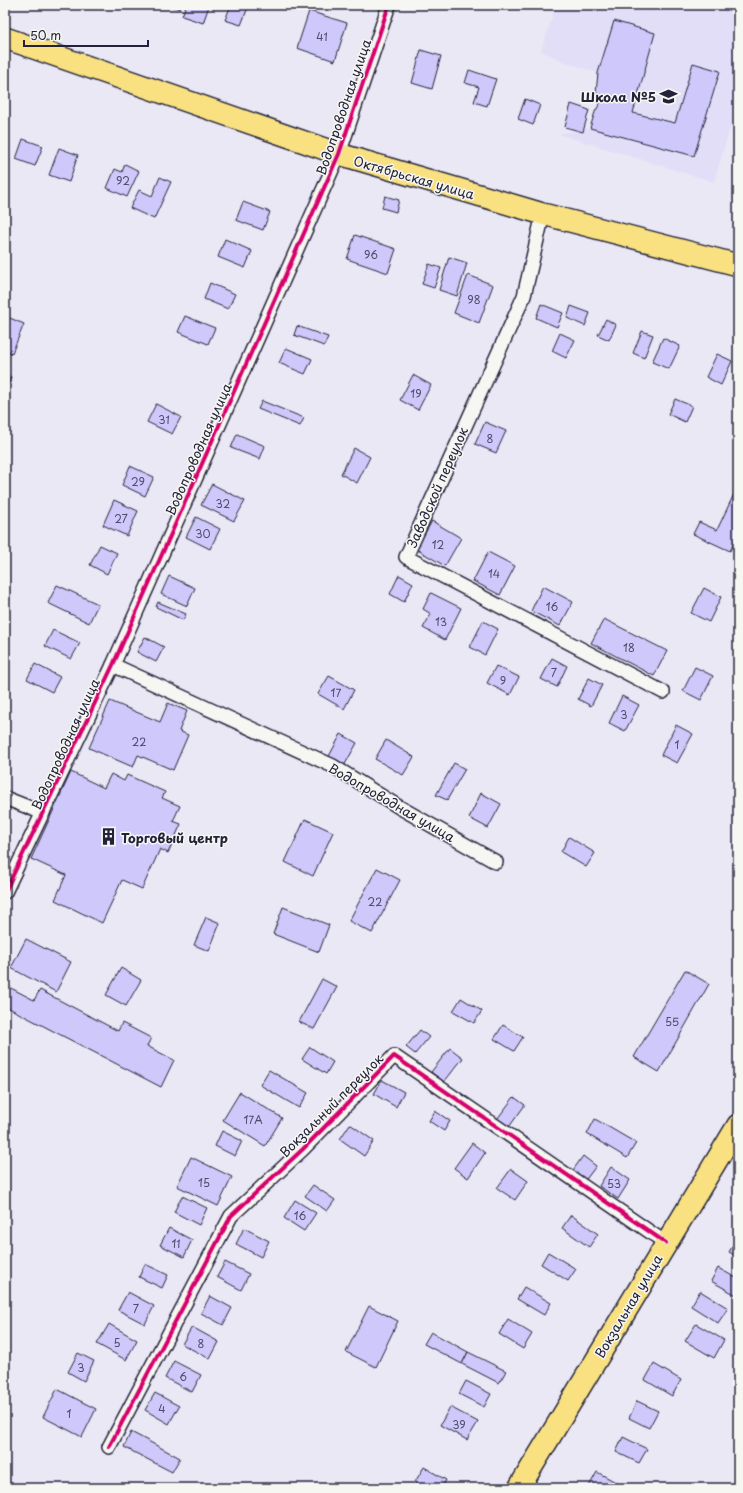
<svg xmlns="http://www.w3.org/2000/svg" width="743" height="1493" font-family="'Playpen Sans',sans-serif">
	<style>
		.built { fill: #e2def7 }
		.building { fill: #cfc8fb; stroke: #22223b }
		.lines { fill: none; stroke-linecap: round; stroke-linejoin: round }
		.minor-casing { stroke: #22223b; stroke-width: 16 }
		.primary-casing { stroke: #22223b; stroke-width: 24 }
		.minor { stroke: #f6f6f2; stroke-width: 13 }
		.primary { stroke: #f9e181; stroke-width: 21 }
		.cycleway-casing { stroke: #f6f6f2; stroke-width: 6 }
		.cycleway { stroke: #d6006c; stroke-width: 4 }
		.labels { text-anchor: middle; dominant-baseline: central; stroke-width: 3; stroke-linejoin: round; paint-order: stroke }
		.number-label { font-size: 11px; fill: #4d4c6b }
		.poi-label { font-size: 13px; font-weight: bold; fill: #22223b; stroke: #f6f6f2; text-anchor: end }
		.street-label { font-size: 13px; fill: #22223b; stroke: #f6f6f2 }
	</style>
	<rect width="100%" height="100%" fill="#eae8f5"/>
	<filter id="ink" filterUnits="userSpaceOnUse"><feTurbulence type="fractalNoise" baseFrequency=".025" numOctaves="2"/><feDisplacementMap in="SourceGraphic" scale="8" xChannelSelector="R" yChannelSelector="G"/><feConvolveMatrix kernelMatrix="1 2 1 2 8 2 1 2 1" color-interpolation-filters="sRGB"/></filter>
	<g filter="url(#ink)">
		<polygon class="built" points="556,5 738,5 738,102 714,182 558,134 590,128 595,112 603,99 596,93 598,73 565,62 541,51"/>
		<g class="building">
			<polygon points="167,5 181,5 180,9"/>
			<polygon points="186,5 206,5 209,6 203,23 182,16"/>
			<polygon points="231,5 249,5 241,25 225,20"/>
			<polygon points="638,5 656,5 654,10"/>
			<polygon points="309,11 347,23 335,61 297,48"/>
			<polygon points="614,21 655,33 633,113 675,123 693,63 720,71 694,156 590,128 595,112 603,98 596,93 598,73"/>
			<polygon points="421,50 441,56 432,89 412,83"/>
			<polygon points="469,70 496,79 487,106 474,102 479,87 465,83"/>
			<polygon points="525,99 540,105 533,125 518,119"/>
			<polygon points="571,104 589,110 583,132 565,127"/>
			<polygon points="23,139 43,146 35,166 16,159"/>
			<polygon points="59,148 78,155 69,182 49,175"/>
			<polygon points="125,164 139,171 127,197 107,188 115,169 122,172"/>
			<polygon points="738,174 738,185 735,183"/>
			<polygon points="160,177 171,182 154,219 130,208 139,190 152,196"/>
			<polygon points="385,196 399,200 396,212 382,208"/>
			<polygon points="243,202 270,212 263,230 236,220"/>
			<polygon points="355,235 396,249 388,273 347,259"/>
			<polygon points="225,239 252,251 245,268 218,257"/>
			<polygon points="449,257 467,263 457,296 439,290"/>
			<polygon points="429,264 441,268 434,288 422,284"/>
			<polygon points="468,275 493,285 479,323 454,313"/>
			<polygon points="210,283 235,294 228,309 204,299"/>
			<polygon points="541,304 563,313 557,327 536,318"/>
			<polygon points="571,306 590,313 585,326 567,318"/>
			<polygon points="5,316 24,324 12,353 5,350"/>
			<polygon points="185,316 215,328 208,344 178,332"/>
			<polygon points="606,319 616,325 609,340 598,335"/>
			<polygon points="297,326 328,337 324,346 294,335"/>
			<polygon points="642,331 653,335 644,358 633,353"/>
			<polygon points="560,333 575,340 566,358 552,351"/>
			<polygon points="663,338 680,346 669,369 652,362"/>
			<polygon points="286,348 312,359 305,374 279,363"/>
			<polygon points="717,354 732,361 721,385 706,377"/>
			<polygon points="5,374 11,377 5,393"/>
			<polygon points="413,375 431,385 418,410 400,400"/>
			<polygon points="675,399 692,406 685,422 668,414"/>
			<polygon points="262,401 304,418 300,426 258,409"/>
			<polygon points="156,404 181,417 172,434 147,422"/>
			<polygon points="485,422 506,431 496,453 475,444"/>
			<polygon points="237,434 265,446 260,459 231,448"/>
			<polygon points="354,448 370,457 357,483 341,474"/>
			<polygon points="130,466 154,477 145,496 122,485"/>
			<polygon points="212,484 245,501 234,521 201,505"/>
			<polygon points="735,492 738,494 738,535 730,551 693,534 699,522 717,530"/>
			<polygon points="114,500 138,511 127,536 103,525"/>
			<polygon points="196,517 220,529 210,549 186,537"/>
			<polygon points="432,521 461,538 445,566 416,549"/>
			<polygon points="100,545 117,553 107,574 90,565"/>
			<polygon points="488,552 515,566 500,595 473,581"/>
			<polygon points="399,575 413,583 404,602 390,594"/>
			<polygon points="169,576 195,588 187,606 161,594"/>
			<polygon points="57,585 98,604 89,623 48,603"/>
			<polygon points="543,586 573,602 560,626 531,611"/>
			<polygon points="704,588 721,597 709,622 691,613"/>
			<polygon points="431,593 461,608 445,640 423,628 431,614 423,609"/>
			<polygon points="158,602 186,614 183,620 156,607"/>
			<polygon points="604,619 667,651 654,676 591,643"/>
			<polygon points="483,621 498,629 485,655 470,647"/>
			<polygon points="53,630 80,643 71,659 45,646"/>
			<polygon points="145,637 164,647 156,662 137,652"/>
			<polygon points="552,658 567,666 557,687 541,679"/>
			<polygon points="35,664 60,677 52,692 27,679"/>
			<polygon points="496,666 519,677 510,695 487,683"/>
			<polygon points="695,667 713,676 701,700 683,691"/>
			<polygon points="329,676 354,690 344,709 318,694"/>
			<polygon points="589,678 602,685 591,706 578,699"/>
			<polygon points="622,696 639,705 625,731 609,723"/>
			<polygon points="110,701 160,722 168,703 187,711 179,731 188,735 173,770 138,755 133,767 89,748"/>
			<polygon points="676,725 693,734 677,763 661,755"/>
			<polygon points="341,734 357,743 344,766 328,758"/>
			<polygon points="386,740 414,757 403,775 375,759"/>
			<polygon points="454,763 465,769 447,800 436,795"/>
			<polygon points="71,772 104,788 111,774 124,781 127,775 165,792 162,798 180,806 173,821 181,824 168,853 160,849 142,889 122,880 102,923 55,900 66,875 31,859"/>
			<polygon points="481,793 501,804 488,828 469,818"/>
			<polygon points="305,819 333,832 313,876 285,862"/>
			<polygon points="569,837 595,853 586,867 561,852"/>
			<polygon points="377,868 400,880 372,933 349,921"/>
			<polygon points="283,907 329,925 319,952 273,934"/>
			<polygon points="206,917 220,923 209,951 194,945"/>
			<polygon points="26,939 71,962 56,992 11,968"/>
			<polygon points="121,968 141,980 126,1006 106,995"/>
			<polygon points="685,970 709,984 659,1072 634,1057"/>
			<polygon points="322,979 337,987 314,1029 299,1022"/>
			<polygon points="5,985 34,1000 40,990 118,1031 122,1023 151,1038 147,1046 174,1060 161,1087 5,1006"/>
			<polygon points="461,998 482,1011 474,1023 453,1011"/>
			<polygon points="503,1025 523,1037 514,1051 494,1039"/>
			<polygon points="420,1030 429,1037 415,1054 406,1047"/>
			<polygon points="310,1047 333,1062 326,1074 302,1059"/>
			<polygon points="450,1048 463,1058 444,1082 431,1072"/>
			<polygon points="269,1070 308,1093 299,1108 260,1085"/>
			<polygon points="382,1080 404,1092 396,1107 374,1094"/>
			<polygon points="240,1092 282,1118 265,1146 223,1120"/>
			<polygon points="514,1097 525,1105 509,1127 497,1119"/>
			<polygon points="435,1111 450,1121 444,1131 429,1121"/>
			<polygon points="595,1119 636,1143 627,1158 587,1134"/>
			<polygon points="350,1124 374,1141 364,1156 340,1139"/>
			<polygon points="222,1131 242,1141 235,1156 215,1146"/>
			<polygon points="472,1143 485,1153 468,1178 454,1168"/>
			<polygon points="583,1156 596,1166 584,1182 571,1173"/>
			<polygon points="191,1157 232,1177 218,1206 177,1186"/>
			<polygon points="611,1167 630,1180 618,1199 599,1186"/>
			<polygon points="511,1169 528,1181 515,1200 497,1188"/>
			<polygon points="313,1185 335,1200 327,1211 305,1196"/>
			<polygon points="182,1196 207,1208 199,1225 174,1212"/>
			<polygon points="295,1200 316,1213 304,1231 284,1218"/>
			<polygon points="571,1215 598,1234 589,1247 562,1228"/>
			<polygon points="169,1228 192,1240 184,1257 160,1245"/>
			<polygon points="244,1228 269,1241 261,1257 236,1244"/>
			<polygon points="737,1238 738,1239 738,1257 729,1252"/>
			<polygon points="548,1252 576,1269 568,1281 541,1264"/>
			<polygon points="225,1262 249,1274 241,1290 217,1277"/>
			<polygon points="145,1264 168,1275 162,1288 139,1277"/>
			<polygon points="718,1268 738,1279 738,1296 711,1281"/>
			<polygon points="524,1287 551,1303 544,1315 517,1299"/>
			<polygon points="700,1291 728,1308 718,1323 691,1306"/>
			<polygon points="128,1292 154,1306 145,1324 118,1310"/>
			<polygon points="210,1296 232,1308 223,1325 201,1313"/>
			<polygon points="369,1306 398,1321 376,1367 346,1352"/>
			<polygon points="508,1319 532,1334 523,1349 499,1334"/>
			<polygon points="109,1324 137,1340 126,1360 97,1344"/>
			<polygon points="696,1324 724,1340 714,1358 685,1341"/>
			<polygon points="192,1327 219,1342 210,1359 182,1344"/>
			<polygon points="431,1332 468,1352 462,1364 424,1344"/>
			<polygon points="468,1352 506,1371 499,1383 462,1364"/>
			<polygon points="78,1353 94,1361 84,1381 68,1372"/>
			<polygon points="174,1361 201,1375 192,1392 165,1378"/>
			<polygon points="654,1364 681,1380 672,1396 645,1380"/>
			<polygon points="466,1381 491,1394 484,1407 459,1394"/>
			<polygon points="57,1389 96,1409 82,1437 43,1417"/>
			<polygon points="155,1393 179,1406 169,1424 145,1410"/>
			<polygon points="637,1401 658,1411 649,1428 629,1418"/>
			<polygon points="450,1407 478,1422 467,1440 440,1425"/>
			<polygon points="131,1432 180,1458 172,1472 124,1447"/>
			<polygon points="623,1437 647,1449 639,1463 616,1452"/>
			<polygon points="424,1467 446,1480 442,1488 426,1488 415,1482"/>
			<polygon points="597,1472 625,1487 624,1488 588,1488"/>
		</g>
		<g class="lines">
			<defs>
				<g id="minor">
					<polyline points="543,214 524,296 406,557 663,692"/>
					<polyline points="113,665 333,766 399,807 496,862"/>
					<polyline points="5,798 43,813"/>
					<polyline points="5,892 113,665 339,154 389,5"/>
					<polyline points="109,1447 231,1216 303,1149 394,1056 666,1243"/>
				</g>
				<g id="primary">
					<polyline points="5,38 339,154 543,214 738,265"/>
					<polyline points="519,1488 738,1125"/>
				</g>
			</defs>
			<use href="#minor" class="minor-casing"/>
			<use href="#primary" class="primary-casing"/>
			<use href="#minor" class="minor"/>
			<use href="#primary" class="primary"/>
			<defs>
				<g id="cycleway">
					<polyline points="5,892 113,665 339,154 389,5"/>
					<polyline points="109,1447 231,1216 303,1149 394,1056 666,1243"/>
				</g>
			</defs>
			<use href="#cycleway" class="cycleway-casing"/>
			<use href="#cycleway" class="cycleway"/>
		</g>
	</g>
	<defs>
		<symbol id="school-bare" viewBox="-9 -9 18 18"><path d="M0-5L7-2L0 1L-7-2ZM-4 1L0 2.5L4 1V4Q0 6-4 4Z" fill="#22223b" stroke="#f6f6f2" stroke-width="2.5" paint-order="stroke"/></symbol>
		<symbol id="building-bare" viewBox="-9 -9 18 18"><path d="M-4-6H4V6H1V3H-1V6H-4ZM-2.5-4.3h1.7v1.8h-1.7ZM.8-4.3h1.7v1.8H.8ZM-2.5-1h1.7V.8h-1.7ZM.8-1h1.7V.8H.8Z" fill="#22223b" stroke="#f6f6f2" stroke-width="2.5" paint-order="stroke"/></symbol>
	</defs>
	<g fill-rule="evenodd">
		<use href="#school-bare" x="656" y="84" width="25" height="25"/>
		<use href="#building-bare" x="96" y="824" width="25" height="25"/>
	</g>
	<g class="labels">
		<g class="number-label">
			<text x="322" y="36">41</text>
			<text x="123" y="180">92</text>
			<text x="371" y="254">96</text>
			<text x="474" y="299">98</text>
			<text x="416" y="393">19</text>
			<text x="164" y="419">31</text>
			<text x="490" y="438">8</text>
			<text x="138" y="481">29</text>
			<text x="223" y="503">32</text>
			<text x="121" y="518">27</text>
			<text x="203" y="533">30</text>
			<text x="438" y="544">12</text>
			<text x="494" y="573">14</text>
			<text x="552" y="606">16</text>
			<text x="441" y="621">13</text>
			<text x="629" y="647">18</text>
			<text x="554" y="672">7</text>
			<text x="503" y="680">9</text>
			<text x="336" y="692">17</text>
			<text x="624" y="714">3</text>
			<text x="139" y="741">22</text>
			<text x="677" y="744">1</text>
			<text x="375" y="901">22</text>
			<text x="672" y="1021">55</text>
			<text x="253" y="1119">17А</text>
			<text x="204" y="1182">15</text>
			<text x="614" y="1183">53</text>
			<text x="300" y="1215">16</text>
			<text x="176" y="1243">11</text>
			<text x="136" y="1308">7</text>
			<text x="117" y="1342">5</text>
			<text x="201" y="1343">8</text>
			<text x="81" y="1367">3</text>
			<text x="183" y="1376">6</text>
			<text x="162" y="1408">4</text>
			<text x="69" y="1413">1</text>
			<text x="459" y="1424">39</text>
		</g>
		<g class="poi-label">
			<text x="656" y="96">Школа №5</text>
			<text x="121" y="837" text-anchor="start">Торговый центр</text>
		</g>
		<g class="street-label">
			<text transform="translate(343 107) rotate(-71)">Водопроводная улица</text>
			<text transform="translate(414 177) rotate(16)">Октябрьская улица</text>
			<text transform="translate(198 449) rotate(-66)">Водопроводная улица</text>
			<text transform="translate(437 487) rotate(-66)">Заводской переулок</text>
			<text transform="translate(65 744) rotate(-65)">Водопроводная улица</text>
			<text transform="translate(392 802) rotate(30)">Водопроводная улица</text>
			<text transform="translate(331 1105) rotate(-45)">Вокзальный переулок</text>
			<text transform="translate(628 1306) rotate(-59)">Вокзальная улица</text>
		</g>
	</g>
	<rect width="743" height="1493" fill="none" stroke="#f6f6f2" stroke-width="20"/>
	<rect x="10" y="10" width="723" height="1473" fill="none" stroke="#22223b" stroke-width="1.5" filter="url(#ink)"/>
	<path d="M24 40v6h124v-6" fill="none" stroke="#22223b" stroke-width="2"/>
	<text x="30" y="40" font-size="12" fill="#22223b" stroke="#f6f6f2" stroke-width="3" paint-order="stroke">50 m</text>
</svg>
